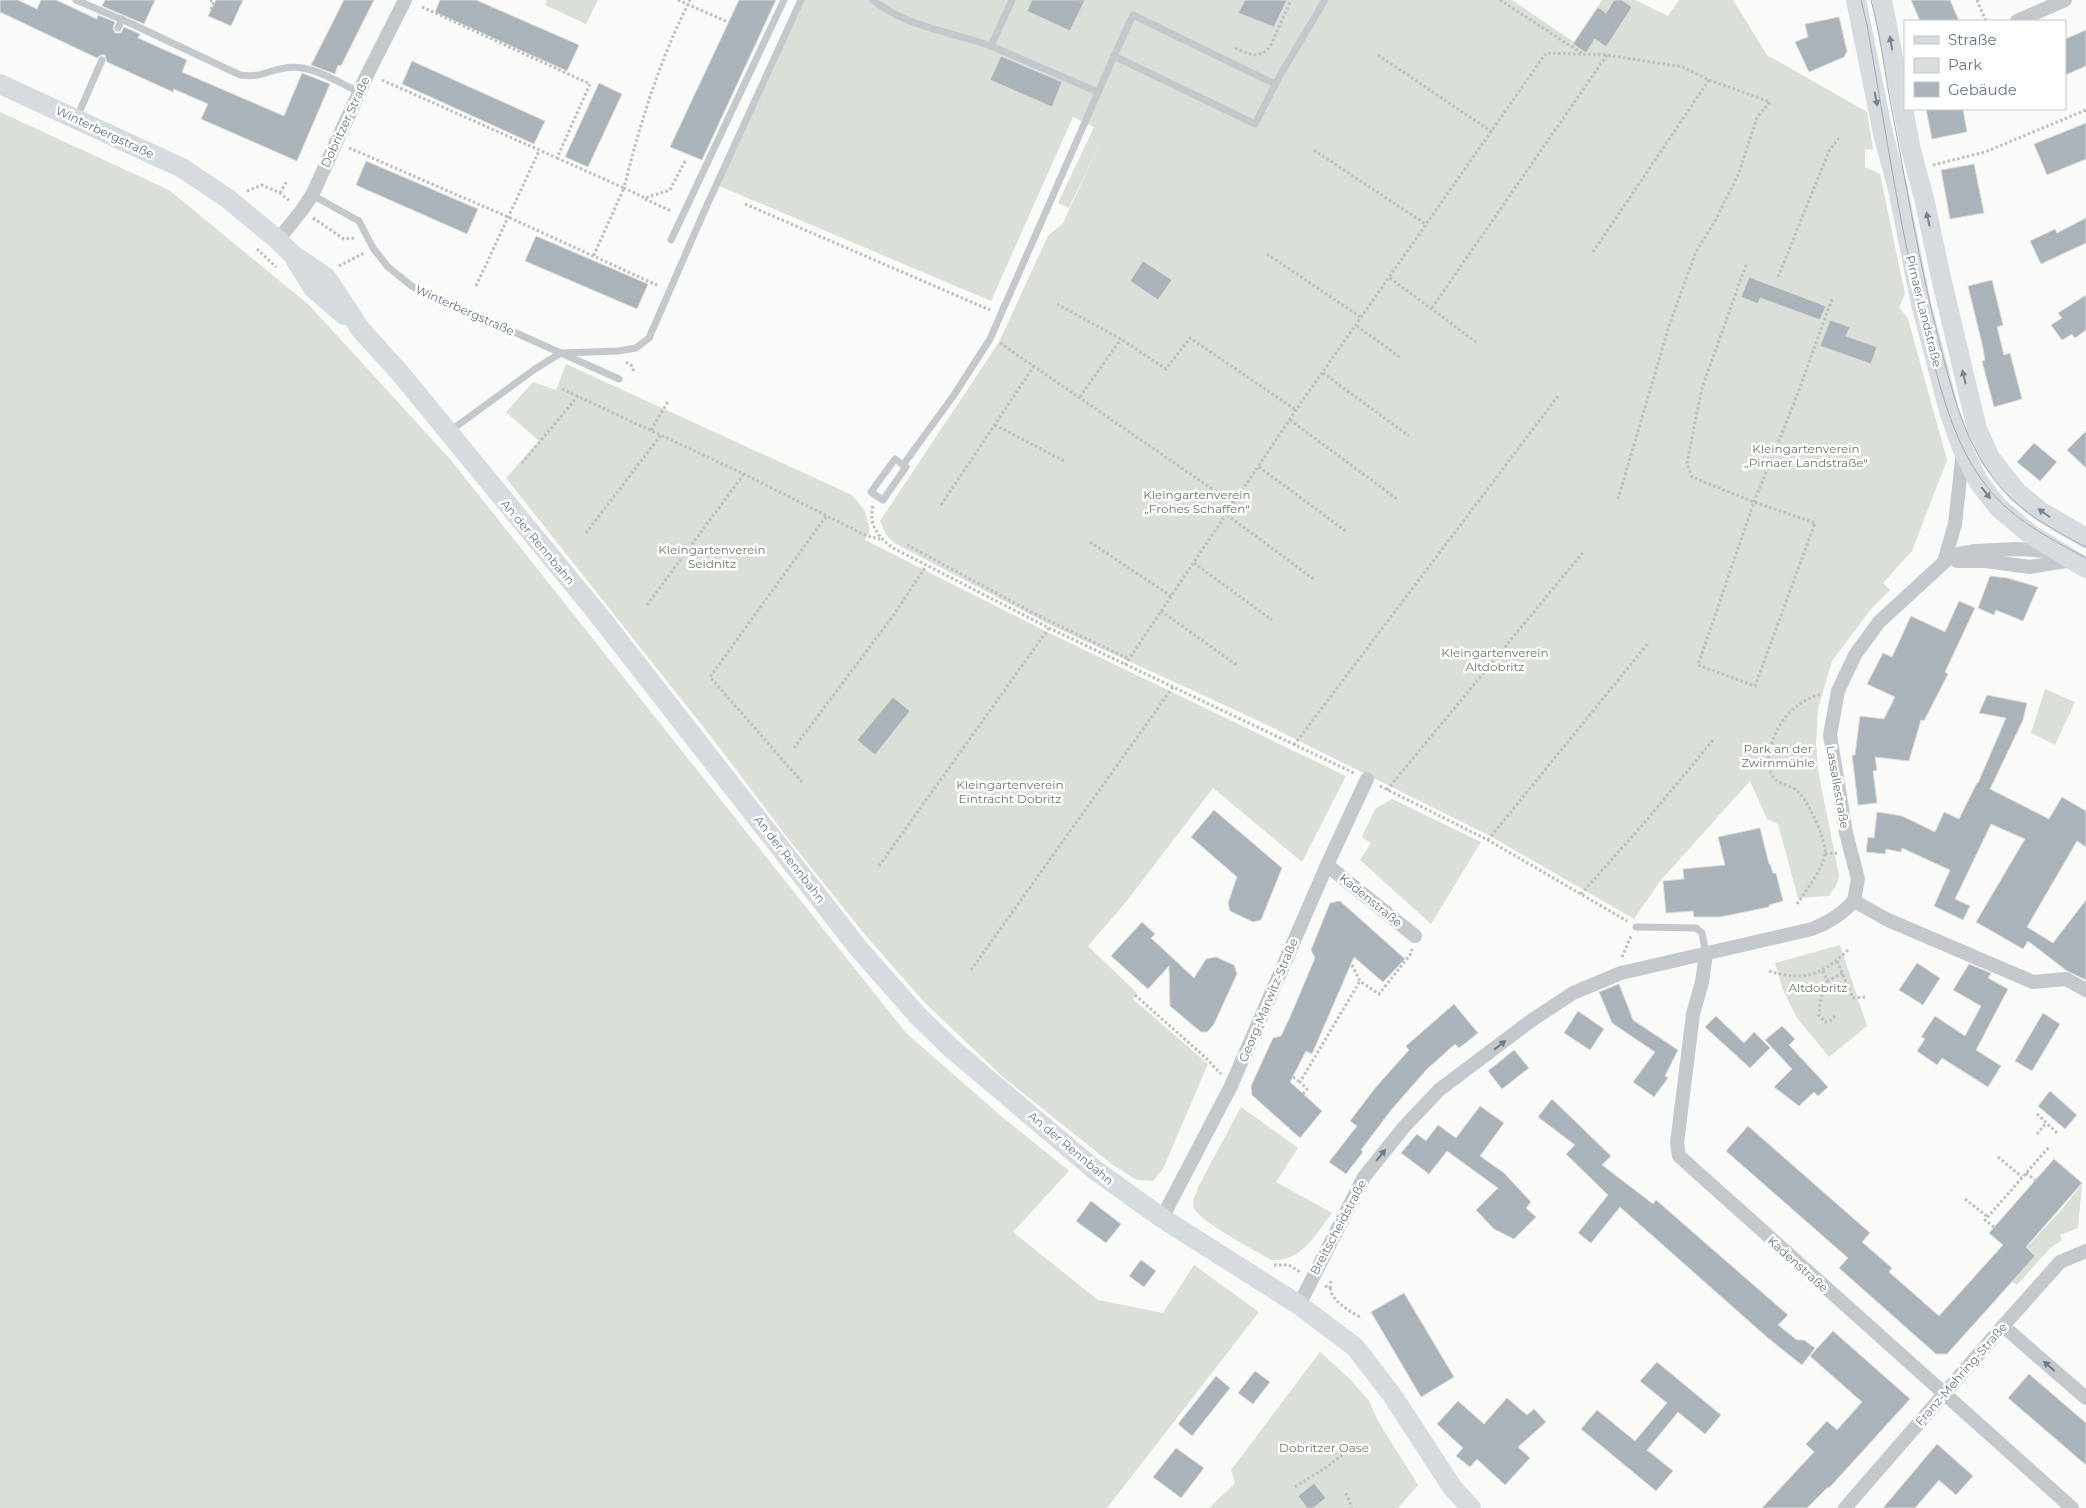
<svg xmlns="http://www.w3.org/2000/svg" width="2086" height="1508" font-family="Montserrat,sans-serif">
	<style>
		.green { fill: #dadfd7 }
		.building { fill: #aab3b9; stroke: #dcdcda }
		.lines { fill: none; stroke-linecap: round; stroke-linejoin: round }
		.path { stroke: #bbbfc2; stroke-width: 3; stroke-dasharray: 2.5 2.5; stroke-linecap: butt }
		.lane { stroke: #c3c8cc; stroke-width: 7 }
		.street { stroke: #c3c8cc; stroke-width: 14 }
		.secondary { stroke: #d6dbdf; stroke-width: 20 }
		.tram { stroke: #a2aab0; stroke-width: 1 }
		.oneway { fill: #768591 }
		.oneway2 { fill: #6a7a87 }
		.labels { text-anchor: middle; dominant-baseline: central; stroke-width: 5; stroke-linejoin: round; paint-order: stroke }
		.street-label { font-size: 12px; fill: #657683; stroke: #fff }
		.park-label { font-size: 12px; fill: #687a64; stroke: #fff }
	</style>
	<rect width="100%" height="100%" fill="#fafaf8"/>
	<g class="green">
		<polygon points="547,0 598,0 586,24 545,5"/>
		<polygon points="797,0 1512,0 1574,42 1602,0 1635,0 1668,16 1679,0 1733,0 1767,55 1867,112 1873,149 1865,150 1865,167 1880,174 1905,294 1899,307 1908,319 1947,460 1912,551 1883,583 1890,590 1871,609 1832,661 1818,709 1816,743 1818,771 1839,875 1837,884 1829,896 1798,898 1778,824 1767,819 1750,781 1661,880 1634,919 1490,836 1257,720 1050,625 896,544 886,535 880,521 999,342 1048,236 1063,223 1105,132 1069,208 1058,203 1094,127 1073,117 991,301 717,185"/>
		<polygon points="0,112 169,190 309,305 450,459 906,1033 1001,1116 1068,1170 1068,1172 1013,1232 1098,1300 1163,1313 1194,1265 1259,1312 1107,1508 0,1508"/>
		<polygon points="566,364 852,495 865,511 870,531 865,540 1045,631 1346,776 1302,862 1213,788 1126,902 1088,946 1137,993 1133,999 1208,1064 1163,1169 1153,1181 1137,1180 1113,1165 1003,1077 924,1002 862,931 790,841 716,743 506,478 539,441 506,412 533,382 556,390"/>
		<polygon points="2045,689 2075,702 2055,745 2031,733"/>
		<polygon points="1392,799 1481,842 1431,924 1360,860 1371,843 1362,837 1375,809"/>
		<polygon points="1840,945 1867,1026 1829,1057 1797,1018 1783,990 1775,963"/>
		<path d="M1241,1107L1298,1148L1276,1182L1332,1213C1314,1236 1302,1262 1271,1260C1256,1251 1199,1221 1194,1208C1191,1201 1195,1195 1198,1190L1197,1189Z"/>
		<polygon points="2082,1184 2078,1228 2060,1235 2062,1240 2050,1248 2017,1285 2012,1282 2035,1256 2027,1247 2063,1208"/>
		<polygon points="1320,1352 1349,1378 1369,1401 1378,1421 1418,1485 1398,1508 1209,1508 1235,1483 1231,1470"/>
	</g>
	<g class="building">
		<polygon points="0,0 18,0 37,9 41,0 56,0 97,19 98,15 115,22 113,28 115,33 121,33 124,27 140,34 138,38 187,60 182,72 284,116 302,73 330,84 297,161 201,119 208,104 174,89 173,92 107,62 105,55 101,55 97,58 0,12"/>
		<polygon points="105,0 155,0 144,24 102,6"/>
		<polygon points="216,0 243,0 231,26 208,16"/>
		<polygon points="344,0 374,0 341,66 338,65 335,74 311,65"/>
		<polygon points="440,0 476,0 579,45 567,71 435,12"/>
		<polygon points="739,0 776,0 702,160 670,147"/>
		<polygon points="1032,0 1085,0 1070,31 1027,11"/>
		<polygon points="1245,0 1287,0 1274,27 1238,13"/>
		<polygon points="1614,0 1622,0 1632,7 1606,47 1595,39 1586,53 1573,44 1598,7 1606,13"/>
		<polygon points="1911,0 1950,0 1959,21 1920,21"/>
		<polygon points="1839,17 1847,51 1844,57 1809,72 1795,42 1808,37 1805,24"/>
		<polygon points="2086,30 2086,66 2065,75 2065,39"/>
		<polygon points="1001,56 1062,82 1052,107 990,80"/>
		<polygon points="412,61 545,121 534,144 402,84"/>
		<polygon points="599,83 622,94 588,167 565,157"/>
		<polygon points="1926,109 1963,109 1967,132 1932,139"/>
		<polygon points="2086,123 2086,159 2047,175 2034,144"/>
		<polygon points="366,161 478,209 467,234 356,185"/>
		<polygon points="1974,164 1984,213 1950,219 1941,170"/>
		<polygon points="2086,218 2086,243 2041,264 2030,241 2055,229 2057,233"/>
		<polygon points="536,236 648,284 637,309 525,261"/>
		<polygon points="1143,261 1172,280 1158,300 1130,281"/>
		<polygon points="1749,277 1826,306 1820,320 1760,298 1758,304 1741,297"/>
		<polygon points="1992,280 2003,325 1997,327 2004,355 2010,353 2022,399 1994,407 1982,361 1985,360 1983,348 1968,286"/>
		<polygon points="2086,295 2086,330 2075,338 2072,334 2062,340 2051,325 2062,318 2058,313"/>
		<polygon points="1830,320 1850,327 1846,336 1877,347 1871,364 1820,346"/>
		<polygon points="2086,431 2086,468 2067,450"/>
		<polygon points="2034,443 2057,462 2040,481 2017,462"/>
		<polygon points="1990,576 2007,578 2038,587 2023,621 1996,610 1994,615 1978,608"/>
		<polygon points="1959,601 1975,608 1945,672 1948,674 1924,721 1921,720 1909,761 1875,757 1877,770 1873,771 1877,803 1858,805 1852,755 1855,755 1860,716 1884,719 1895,697 1867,684 1883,653 1892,657 1911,616 1945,632"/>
		<polygon points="1987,695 2027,703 2023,720 1990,789 2049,819 2062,797 2086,811 2086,847 2077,841 2027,927 2053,943 2086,900 2086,980 2067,971 2028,941 2023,949 1976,922 2025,839 1991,824 1955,899 1970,906 1963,920 1934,906 1950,870 1902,848 1901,852 1886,849 1885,854 1866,852 1868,837 1874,838 1877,812 1902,816 1935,832 1944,812 1959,819 1977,783 1978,783 2006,718 1979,713"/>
		<polygon points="893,697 910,711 875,755 857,740"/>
		<polygon points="1214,810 1282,868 1261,920 1253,922 1230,911 1228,903 1237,877 1191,837"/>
		<polygon points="1760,828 1769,864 1770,864 1773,873 1776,873 1783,901 1769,905 1769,907 1720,917 1694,917 1693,911 1666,913 1663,881 1684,879 1683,869 1725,865 1718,837"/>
		<polygon points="1340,901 1405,959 1383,982 1354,957 1312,1054 1306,1051 1290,1082 1322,1111 1300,1138 1252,1095 1251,1086 1273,1038 1281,1036 1290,1017 1315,958 1311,950 1330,903"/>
		<polygon points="1142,922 1155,934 1151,938 1194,978 1206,959 1216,957 1234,965 1237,974 1214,1024 1207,1032 1201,1032 1170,1006 1169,966 1148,989 1111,956"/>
		<polygon points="1917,963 1940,978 1923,1005 1899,990"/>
		<polygon points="1969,964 1991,973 1988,978 2008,989 1976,1050 2001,1066 1988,1087 1942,1058 1937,1065 1917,1051 1925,1039 1921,1037 1935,1016 1965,1036 1981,1006 1953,990"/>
		<polygon points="1619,984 1633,1020 1678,1050 1665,1076 1668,1078 1654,1097 1633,1082 1655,1052 1612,1023 1599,992"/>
		<polygon points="1454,1004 1478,1033 1459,1048 1455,1044 1427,1069 1391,1110 1361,1150 1363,1152 1346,1174 1329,1162 1357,1126 1350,1121 1376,1087 1409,1050 1406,1046"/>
		<polygon points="1578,1011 1604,1029 1590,1050 1564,1033"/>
		<polygon points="2043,1013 2060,1024 2032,1071 2015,1061"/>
		<polygon points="1716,1016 1744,1043 1754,1032 1770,1048 1750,1068 1705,1027"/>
		<polygon points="1782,1026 1795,1039 1789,1045 1828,1087 1818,1096 1814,1092 1799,1106 1774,1087 1792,1069 1765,1040"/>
		<polygon points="1514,1050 1529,1068 1502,1089 1488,1071"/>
		<polygon points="2050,1091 2077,1115 2065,1129 2038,1106"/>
		<polygon points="1552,1099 1611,1156 1602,1165 1653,1204 1656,1200 1788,1315 1778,1325 1797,1340 1804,1340 1815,1348 1802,1365 1768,1338 1620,1207 1591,1243 1578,1233 1608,1195 1566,1154 1575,1145 1538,1117"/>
		<polygon points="1480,1106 1504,1123 1480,1156 1504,1173 1531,1202 1526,1208 1536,1217 1514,1239 1494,1229 1476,1210 1498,1188 1447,1151 1429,1174 1401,1153 1417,1134 1426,1141 1438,1125 1456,1138"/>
		<polygon points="1748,1126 1870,1233 1862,1242 1892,1268 1889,1272 1939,1316 2003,1245 1989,1233 2054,1159 2082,1183 2026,1247 2035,1256 1947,1354 1936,1354 1839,1268 1848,1258 1726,1151"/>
		<polygon points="1091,1201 1121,1224 1106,1243 1076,1221"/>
		<polygon points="1141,1260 1156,1271 1144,1287 1129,1276"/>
		<polygon points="1404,1293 1454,1377 1421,1397 1371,1312"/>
		<polygon points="1833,1331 1910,1399 1829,1488 1828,1487 1807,1508 1762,1508 1814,1452 1806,1444 1827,1421 1837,1430 1862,1402 1810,1356"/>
		<polygon points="1657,1362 1721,1415 1705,1434 1678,1412 1647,1450 1673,1471 1656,1491 1581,1429 1597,1410 1635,1441 1667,1403 1640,1381"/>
		<polygon points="1255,1371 1270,1382 1253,1404 1238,1393"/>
		<polygon points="2029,1374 2086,1423 2086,1465 2008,1398"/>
		<polygon points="1216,1376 1230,1388 1192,1436 1178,1424"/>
		<polygon points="1507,1398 1527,1415 1534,1409 1546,1422 1518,1447 1530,1458 1505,1485 1477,1459 1470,1467 1456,1456 1463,1448 1437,1424 1458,1401 1484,1424"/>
		<polygon points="1937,1444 1973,1476 1956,1495 1939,1480 1915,1508 1883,1508"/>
		<polygon points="1176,1448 1204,1468 1181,1498 1153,1477"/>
		<polygon points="1314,1483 1326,1498 1313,1508 1307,1508 1298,1496"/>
	</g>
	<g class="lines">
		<g class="path">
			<polyline points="210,0 214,2 210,12"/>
			<polyline points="678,0 730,23"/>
			<polyline points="1075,0 1080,2 1081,0"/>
			<polyline points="1500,0 1583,54"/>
			<polyline points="1977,0 1986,21"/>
			<path d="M1235,48C1248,54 1259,60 1270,47L1291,0"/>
			<polyline points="1378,55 1492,132"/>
			<polyline points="382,80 557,158 590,84 420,6"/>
			<polyline points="349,148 508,217 659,286"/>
			<polyline points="1314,150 1427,225"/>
			<polyline points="557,158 624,188 593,257"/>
			<path d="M685,161L670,190L645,198L624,188C640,123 660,59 690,0"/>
			<polyline points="1933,165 1985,152 2086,110"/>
			<polyline points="247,191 262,185 280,193 290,201"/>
			<polyline points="280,193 287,181"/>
			<polyline points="645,199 671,211"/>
			<polyline points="745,204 990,310"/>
			<polyline points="313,218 344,239 356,238"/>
			<polyline points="257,249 276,267"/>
			<polyline points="1593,252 1709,80"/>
			<polyline points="1267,254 1362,318"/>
			<polyline points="1746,265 1702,388 1687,463 1692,477 1754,502 1815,523 1755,686 1698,665 1754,502 1795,401 1832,299"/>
			<polyline points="339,266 364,253"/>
			<polyline points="1778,277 1829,151 1839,138"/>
			<polyline points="1390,278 1476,342"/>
			<polyline points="476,286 539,151"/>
			<polyline points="1057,304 1121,339 1166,369 1190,338 1296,410"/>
			<polyline points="1432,308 1607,55"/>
			<polyline points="1357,326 1401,358"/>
			<polyline points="1000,343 1234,504"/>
			<polyline points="626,362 632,366 634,372"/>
			<polyline points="1323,373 1409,436"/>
			<polyline points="562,389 744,474 867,536 880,539"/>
			<polyline points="1080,397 1121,339"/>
			<polyline points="1290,420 1397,499"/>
			<polyline points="995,425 1066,462"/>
			<polyline points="651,430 669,400"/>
			<polyline points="522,463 578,396"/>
			<polyline points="1259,467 1347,532"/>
			<polyline points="941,505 1034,366"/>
			<path d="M873,506C868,525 879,538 893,548L1049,628L1354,773"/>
			<polyline points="1227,515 1315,580"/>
			<polyline points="586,533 661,435"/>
			<polyline points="1090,542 1171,596"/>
			<polyline points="907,545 1039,616 1129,659"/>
			<polyline points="1194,563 1272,620"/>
			<polyline points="647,605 744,474"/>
			<polyline points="1161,611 1238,666"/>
			<polyline points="1125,665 1296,410 1546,53 1607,55 1683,67 1709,80 1770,102 1757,117 1739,173 1715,221 1695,254 1669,326 1618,499"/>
			<polyline points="1294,745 1558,396"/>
			<polyline points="794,748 893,616 926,566"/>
			<polyline points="802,782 710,677 827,515"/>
			<polyline points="1380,786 1488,840 1627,921"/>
			<polyline points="1387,790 1584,551"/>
			<polyline points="1488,840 1649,642"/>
			<polyline points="1825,854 1837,853"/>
			<polyline points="879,866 1049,628"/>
			<polyline points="1581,894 1646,821 1713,740"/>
			<path d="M1797,904C1806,892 1823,867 1825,854C1827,840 1806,796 1795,789C1784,783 1774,784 1769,768C1767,763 1769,755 1770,750C1776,722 1795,701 1822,694"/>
			<polyline points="1622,957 1631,936"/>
			<polyline points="1837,961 1853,998 1865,997"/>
			<polyline points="1352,965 1360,981 1379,994 1410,955 1412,949"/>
			<polyline points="971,970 1173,687"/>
			<path d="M1769,971C1805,982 1822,975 1848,950"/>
			<polyline points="1823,971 1827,981 1820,1002 1819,1015 1825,1022 1830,1021 1837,1014"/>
			<polyline points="1827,981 1843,973"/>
			<polyline points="1135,995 1206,1058 1221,1074"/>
			<polyline points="1293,1077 1300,1082"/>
			<polyline points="1303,1094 1307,1089 1300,1082 1360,981"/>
			<polyline points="2037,1114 2057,1133"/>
			<polyline points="2037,1134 2046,1123"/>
			<polyline points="1998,1157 2022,1177"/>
			<polyline points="2026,1173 2035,1180"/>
			<polyline points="1965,1199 1988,1217"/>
			<polyline points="1994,1227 1985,1220 2050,1146"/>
			<polyline points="1274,1265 1289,1265 1300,1272"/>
			<polyline points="1325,1286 1330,1288 1331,1280"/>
			<path d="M1330,1288C1332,1302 1351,1312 1362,1318"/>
			<polyline points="1295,1487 1327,1467 1342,1455"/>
			<polyline points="1346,1493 1352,1508"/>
		</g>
		<g class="lane">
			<path d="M76,0L132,24L240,75C262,78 265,71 285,68C310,63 337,82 359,92"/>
			<path d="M873,0C908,28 950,31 991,46"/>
			<polyline points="1012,0 991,46 1098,92"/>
			<polyline points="118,28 122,19"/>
			<polyline points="1275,84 1133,15 1114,56 1255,124 1279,77 1325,0"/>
			<polyline points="77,117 102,60"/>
			<polyline points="312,195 359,221 373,248 388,267 413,287 619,379"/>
			<polyline points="671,240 784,0"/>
			<polyline points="450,431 535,369 561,353 618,351 636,348 649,338 703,214 801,0"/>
			<polygon points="895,459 906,467 883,500 871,492"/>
			<polyline points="903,465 954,395 990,339 1114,56"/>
			<polyline points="1636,927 1696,928 1702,933 1706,954"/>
		</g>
		<g class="street">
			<polyline points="2017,21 2065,0"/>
			<polyline points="278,240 302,210 312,195 368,73 405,0"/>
			<polyline points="1957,561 1985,561 2030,567 2072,560"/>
			<polyline points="1944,562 1955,524 1963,451"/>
			<polyline points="1327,865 1415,936"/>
			<polyline points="1854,901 1858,879 1846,833 1830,735 1838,691 1855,655 1879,622 1952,555 1975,551 2017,549 2049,551 2056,554"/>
			<polyline points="1854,901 1888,920 2033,982 2066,979 2086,990"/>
			<polyline points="1706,954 1702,982 1693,1014 1677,1143 1679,1156 2072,1508"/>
			<polyline points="1162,1218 1231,1086 1327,865 1367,779"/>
			<path d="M1299,1305L1364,1177L1404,1127L1439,1090L1532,1020L1573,993L1621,973L1812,929C1829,922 1841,915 1854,901"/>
			<polyline points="2003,1326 2086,1398"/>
			<polyline points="1845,1508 2003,1326 2060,1262 2086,1251"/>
		</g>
		<g class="secondary">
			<polyline points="1856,0 1884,138 1898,189 1921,304 1950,414 1963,450 1978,481 1998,507 2030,534 2086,568"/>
			<polyline points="1882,0 1911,150 1924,198 1941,278 1977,429 1990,458 2017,492 2040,511 2086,538"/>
			<polyline points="0,84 182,168 227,198 278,240 293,255 326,277 361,330 400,373 597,613 859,949 918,1016 951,1048 1095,1170 1162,1218 1299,1305 1355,1347 1392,1395 1452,1487 1471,1508"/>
			<polyline points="295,259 313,288 344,315"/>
		</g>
		<g class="tram">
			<path d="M1861,0L1867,25C1886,131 1901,238 1928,342C1942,393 1954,446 1988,488C2013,520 2051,539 2086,558"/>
			<path d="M1871,0C1880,33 1884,67 1890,100C1906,182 1919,264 1940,345C1952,390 1963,437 1991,475C2015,509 2049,528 2086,547"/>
		</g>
	</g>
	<defs><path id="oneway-solid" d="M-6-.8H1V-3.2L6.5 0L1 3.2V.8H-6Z" transform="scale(1.25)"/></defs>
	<g class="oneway">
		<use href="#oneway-solid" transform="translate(1891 43) rotate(-100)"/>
		<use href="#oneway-solid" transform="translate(1876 99) rotate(79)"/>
		<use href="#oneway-solid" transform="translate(1928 219) rotate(-102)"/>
		<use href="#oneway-solid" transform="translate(1964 377) rotate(-103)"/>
		<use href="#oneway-solid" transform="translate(1986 493) rotate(52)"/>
		<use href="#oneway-solid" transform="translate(2044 513) rotate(-145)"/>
	</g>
	<g class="oneway2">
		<use href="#oneway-solid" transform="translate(1500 1045) rotate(-38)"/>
		<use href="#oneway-solid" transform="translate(1381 1155) rotate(-51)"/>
		<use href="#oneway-solid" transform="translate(2049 1366) rotate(-139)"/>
	</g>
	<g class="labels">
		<g class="street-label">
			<text transform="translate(345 122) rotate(-65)">Dobritzer Straße</text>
			<text transform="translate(105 132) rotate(25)">Winterbergstraße</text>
			<text transform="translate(465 310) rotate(24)">Winterbergstraße</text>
			<text transform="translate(1924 311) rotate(76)">Pirnaer Landstraße</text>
			<text transform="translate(538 542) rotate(50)">An der Rennbahn</text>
			<text transform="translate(1838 787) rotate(80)">Lassallestraße</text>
			<text transform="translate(790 859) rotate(52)">An der Rennbahn</text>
			<text transform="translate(1371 900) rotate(39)">Kadenstraße</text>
			<text transform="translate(1268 1000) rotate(-67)">Georg-Marwitz-Straße</text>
			<text transform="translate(1071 1148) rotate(40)">An der Rennbahn</text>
			<text transform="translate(1338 1227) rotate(-62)">Breitscheidstraße</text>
			<text transform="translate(1798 1264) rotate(42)">Kadenstraße</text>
			<text transform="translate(1961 1374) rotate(-49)">Franz-Mehring-Straße</text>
		</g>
		<g class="park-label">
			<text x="1806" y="448">Kleingartenverein<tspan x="1806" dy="14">„Pirnaer Landstraße“</tspan></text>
			<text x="1197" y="494">Kleingartenverein<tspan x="1197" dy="14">„Frohes Schaffen“</tspan></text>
			<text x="712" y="549">Kleingartenverein<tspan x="712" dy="14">Seidnitz</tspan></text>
			<text x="1495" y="652">Kleingartenverein<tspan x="1495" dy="14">Altdobritz</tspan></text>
			<text x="1778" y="748">Park an der<tspan x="1778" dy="14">Zwirnmühle</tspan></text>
			<text x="1010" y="784">Kleingartenverein<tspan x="1010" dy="14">Eintracht Dobritz</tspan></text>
			<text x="1818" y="987">Altdobritz</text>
			<text x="1324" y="1447">Dobritzer Oase</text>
		</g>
	</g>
	<rect x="1904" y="20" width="162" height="90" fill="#ffffff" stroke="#c1c8cd"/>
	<rect x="1914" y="36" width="25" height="8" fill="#d6dbdf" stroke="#c1c8cd"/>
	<text x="1948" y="45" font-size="15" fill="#657683">Straße</text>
	<rect x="1914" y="58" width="25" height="15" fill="#dadfd7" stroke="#c1c8cd"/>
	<text x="1948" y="70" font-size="15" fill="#657683">Park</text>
	<rect x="1914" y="82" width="25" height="15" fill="#aab3b9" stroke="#c1c8cd"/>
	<text x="1948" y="95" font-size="15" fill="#657683">Gebäude</text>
</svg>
